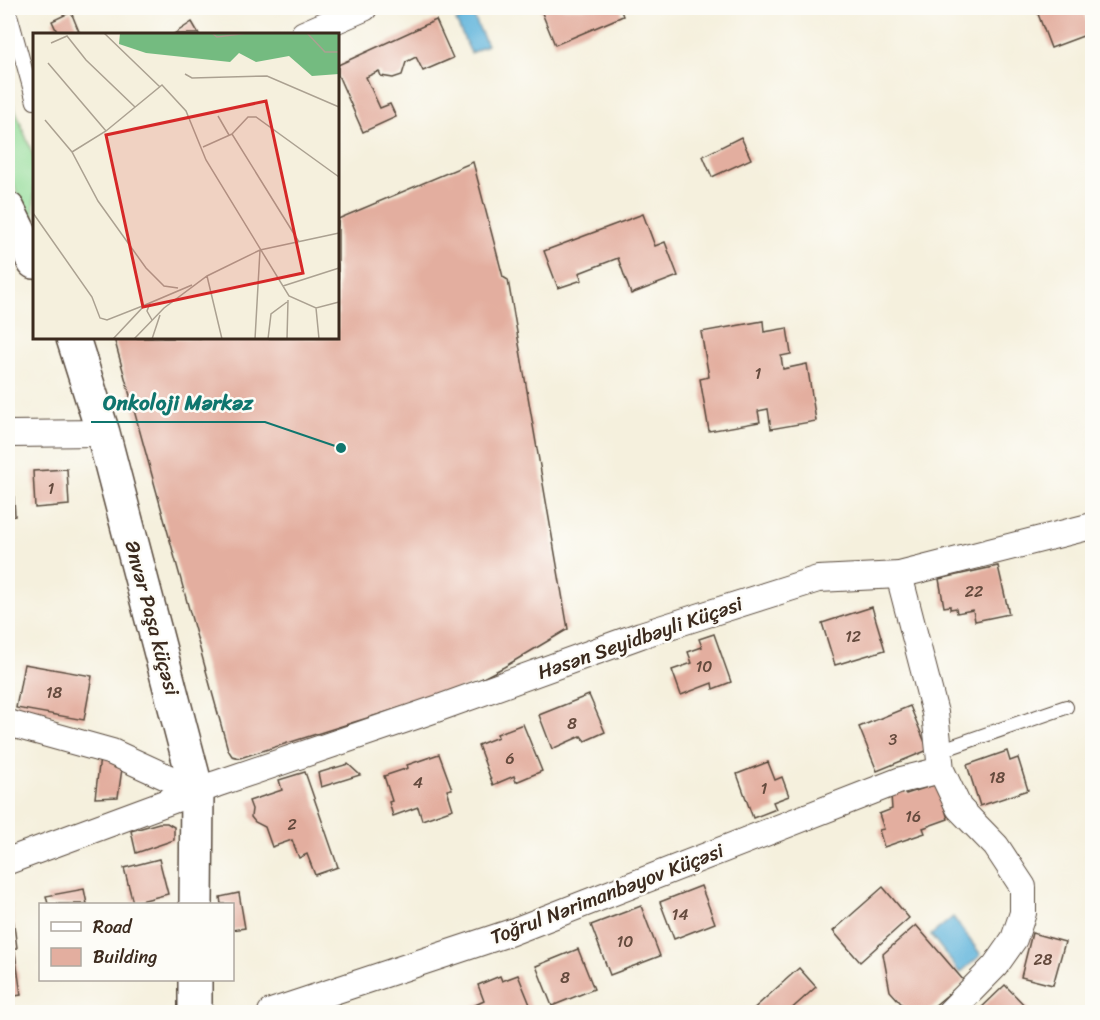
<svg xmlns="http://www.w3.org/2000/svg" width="1100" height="1020" font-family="Sriracha,sans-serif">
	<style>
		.green { fill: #91db97; stroke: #66825a; stroke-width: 1.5 }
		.water { fill: #5fb4db; stroke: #4d6f7c; stroke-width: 1.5 }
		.building { fill: #e3ae9f }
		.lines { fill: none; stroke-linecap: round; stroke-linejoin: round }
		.service-casing { stroke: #57483b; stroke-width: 16 }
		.minor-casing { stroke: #57483b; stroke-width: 28 }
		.tertiary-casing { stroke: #57483b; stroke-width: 36 }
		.service { stroke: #fff; stroke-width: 14 }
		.minor { stroke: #fff; stroke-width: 26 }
		.tertiary { stroke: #fff; stroke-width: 33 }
		.labels { text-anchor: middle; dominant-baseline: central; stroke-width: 5; stroke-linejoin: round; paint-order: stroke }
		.number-label { font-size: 16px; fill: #654b3e }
		.street-label { font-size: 20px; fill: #3b2a1e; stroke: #fdfcf7 }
		.inset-road { fill: none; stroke: #aba191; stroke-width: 1.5 }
		.view { fill: #d62828; fill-opacity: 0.15; stroke: #d62828; stroke-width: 3 }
		.inset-edge { fill: none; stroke: #3b2a1e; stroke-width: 3 }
		.leader { fill: none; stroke: #0f766e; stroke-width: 2 }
		.callout-dot { fill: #0f766e; stroke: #fdfcf7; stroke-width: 2 }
		.callout-label { font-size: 21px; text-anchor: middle; font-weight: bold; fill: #0f766e; stroke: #fdfcf7; stroke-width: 5; stroke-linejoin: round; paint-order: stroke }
	</style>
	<rect width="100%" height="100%" fill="#fdfcf7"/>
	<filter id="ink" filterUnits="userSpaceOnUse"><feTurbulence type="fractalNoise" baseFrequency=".0167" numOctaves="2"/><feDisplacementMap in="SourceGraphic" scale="12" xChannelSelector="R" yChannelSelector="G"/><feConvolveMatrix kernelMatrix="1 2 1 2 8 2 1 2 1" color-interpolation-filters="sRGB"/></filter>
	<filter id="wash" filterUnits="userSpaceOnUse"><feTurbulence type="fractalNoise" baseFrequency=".008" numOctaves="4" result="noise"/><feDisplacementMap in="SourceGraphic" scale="24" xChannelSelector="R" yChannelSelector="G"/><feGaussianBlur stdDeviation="1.35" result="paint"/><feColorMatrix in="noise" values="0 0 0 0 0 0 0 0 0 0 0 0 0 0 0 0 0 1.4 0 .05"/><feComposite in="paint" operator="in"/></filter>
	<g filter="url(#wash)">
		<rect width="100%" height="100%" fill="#f5f0dd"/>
		<polygon class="green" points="8,91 34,158 34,235 8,170"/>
		<g class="water">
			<polygon points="472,13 487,45 471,53 456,21"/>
			<polygon points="953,917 981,955 960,973 931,935"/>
		</g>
		<g id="blocks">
			<g class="building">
				<polygon points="540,8 620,8 623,16 555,45"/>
				<polygon points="1054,8 1082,8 1091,33 1051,48 1038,14"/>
				<polygon points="71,12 80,34 58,34 52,21"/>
				<polygon points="436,20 453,58 423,71 416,57 406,62 402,75 393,78 381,76 379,71 366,77 380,108 390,104 396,117 363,132 338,75 338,65"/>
				<polygon points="192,22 199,34 174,34"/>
				<polygon points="741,137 751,159 712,177 703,156"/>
				<polygon points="473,162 503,277 508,280 568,629 504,667 466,687 240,758 232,756 228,750 114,338 338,338 338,219"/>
				<polygon points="643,214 655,246 665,242 678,276 631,294 618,258 579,273 582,280 558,288 544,251"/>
				<polygon points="763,321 764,332 787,328 791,354 781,356 783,369 807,364 816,421 771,429 768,409 758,411 760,422 709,431 700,379 709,377 701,332"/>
				<polygon points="8,466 12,466 15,516 8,517"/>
				<polygon points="67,469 69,505 35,508 33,471"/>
				<polygon points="998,566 1009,614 975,621 973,610 957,613 956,608 950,609 950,606 944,607 939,579"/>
				<polygon points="872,607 885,650 835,665 822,623"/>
				<polygon points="714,634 731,682 713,689 712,683 681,695 672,670 692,663 688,652 702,647 699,639"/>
				<polygon points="24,664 92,676 84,720 16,708"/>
				<polygon points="589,695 605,732 585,741 581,736 552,749 539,715"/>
				<polygon points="910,706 928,750 877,771 859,727"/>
				<polygon points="523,724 542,771 516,782 514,776 493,785 478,745 498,737 497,734"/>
				<polygon points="1007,751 1010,761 1018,758 1028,790 980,806 967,765"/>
				<polygon points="439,754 452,789 447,790 453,809 422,820 418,807 393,816 389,802 392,801 384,776 408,768 407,765"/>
				<polygon points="100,757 123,761 118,797 95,798"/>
				<polygon points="768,762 775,780 782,777 789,796 773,802 776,809 753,818 737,774"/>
				<polygon points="348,764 360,775 321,787 318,773"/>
				<polygon points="305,772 338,867 315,875 307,854 299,858 292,840 272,847 265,827 255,822 251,817 252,809 249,801 282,790 279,780"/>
				<polygon points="937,784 948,819 923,828 925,833 884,847 879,830 884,829 879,814 892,809 891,795 904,789 906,794"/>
				<polygon points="159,823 167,823 174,827 174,840 136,853 131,831"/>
				<polygon points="159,859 168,894 133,903 124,868"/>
				<polygon points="701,886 715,923 674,939 660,902"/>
				<polygon points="883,887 909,918 860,962 833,931"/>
				<polygon points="84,889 87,904 48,904 46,896"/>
				<polygon points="239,893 245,928 232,930 232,904 221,904 220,897"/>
				<polygon points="11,902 17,948 8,949 8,903"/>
				<polygon points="641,906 660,956 610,975 591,925"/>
				<polygon points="916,925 964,981 927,1012 908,1011 890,991 883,954"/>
				<polygon points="1032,933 1065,942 1053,985 1021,977"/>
				<polygon points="578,949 594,989 552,1006 536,966"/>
				<polygon points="15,952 21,995 8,997 8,953"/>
				<polygon points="799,968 816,987 788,1012 750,1012"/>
				<polygon points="518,975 533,1012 473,1012 471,1007 484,1001 478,985 500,976 502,981"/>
				<polygon points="1005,985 1031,1012 977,1012"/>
			</g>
		</g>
	</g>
	<g filter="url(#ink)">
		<use href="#blocks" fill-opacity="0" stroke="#57483b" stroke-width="1.5"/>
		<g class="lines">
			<defs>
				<g id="service">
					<polyline points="8,12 11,18 34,102"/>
					<polyline points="939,751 1066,707"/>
				</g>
				<g id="minor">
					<polyline points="304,34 364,8"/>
					<polyline points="8,434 103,433"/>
					<polyline points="8,723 112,752 197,791"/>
					<polyline points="941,770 959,808 996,846 1023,887 1023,913 1014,939 995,966 950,1012"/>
					<polyline points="8,861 216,784 439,708 641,635 818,579 899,575 1092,526"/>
					<polyline points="271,1012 509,933 901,780 941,770 935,713 899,575"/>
				</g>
				<g id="tertiary">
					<polyline points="8,209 34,262"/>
					<polyline points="73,338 103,433 197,791 196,904"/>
					<polyline points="195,1012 195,980"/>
				</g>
			</defs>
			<use href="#service" class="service-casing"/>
			<use href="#minor" class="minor-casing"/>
			<use href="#tertiary" class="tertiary-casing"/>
			<use href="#service" class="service"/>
			<use href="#minor" class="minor"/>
			<use href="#tertiary" class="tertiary"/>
		</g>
	</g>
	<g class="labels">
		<g class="number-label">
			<text x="758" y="373">1</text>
			<text x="51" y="488">1</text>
			<text x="974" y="591">22</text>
			<text x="853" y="636">12</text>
			<text x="704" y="666">10</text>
			<text x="54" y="692">18</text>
			<text x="572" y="723">8</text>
			<text x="893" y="739">3</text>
			<text x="510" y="758">6</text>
			<text x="997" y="777">18</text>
			<text x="418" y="782">4</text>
			<text x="764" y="788">1</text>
			<text x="913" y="816">16</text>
			<text x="292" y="824">2</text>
			<text x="680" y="914">14</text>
			<text x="625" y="941">10</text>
			<text x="1043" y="959">28</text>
			<text x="565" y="977">8</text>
		</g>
		<g class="street-label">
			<text transform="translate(152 618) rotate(75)">Ənvər Paşa küçəsi</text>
			<text transform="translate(640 638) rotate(-19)">Həsən Seyidbəyli Küçəsi</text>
			<text transform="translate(607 894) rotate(-21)">Toğrul Nərimanbəyov Küçəsi</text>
		</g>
	</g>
	<g transform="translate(33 33)">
		<rect width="306" height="306" fill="#f5f0dd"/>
		<path d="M87,0H306V41L279,43L256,23L223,29L206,20L197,29L113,20L86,11Z" fill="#74bb80"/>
		<path class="inset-road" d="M71,0L127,54M179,0L184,4L215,0M274,0L292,19H306M18,10L34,3L53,27L102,74M15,30L73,98M152,41L159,45L234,43L306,74M185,83L196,102M12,87L39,119L65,168L113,235L131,253L145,255M199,101L215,84H223L306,144M170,114L199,101L266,209M39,119L73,98L129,52L153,78L173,127L256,263L283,275L306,269M0,180L59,264L67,285L74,287L112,272M174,243L189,306M250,253L306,235M117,270L114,278L119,287M283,275L286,306M80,306L112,272L159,252M101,306L131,275L174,243L227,217L306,200M119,306L127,282M222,306L227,217M235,306L238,281L254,269M254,306L255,267"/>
		<path class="view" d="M233,68L270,240L110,274L73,102Z"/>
		<rect width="306" height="306" class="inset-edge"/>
	</g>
	<path class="leader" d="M341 448L265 422H91"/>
	<circle class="callout-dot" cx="341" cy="448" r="6"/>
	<g class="callout-label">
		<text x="178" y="410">Onkoloji Mərkəz</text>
	</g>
	<rect width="1100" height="1020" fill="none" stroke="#fdfcf7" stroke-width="30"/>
	<rect x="39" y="903" width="195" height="78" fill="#fdfcf7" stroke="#afa8a0" stroke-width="1.5"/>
	<rect x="51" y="922" width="30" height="9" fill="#ffffff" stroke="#afa8a0" stroke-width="1.5"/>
	<text x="93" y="933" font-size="18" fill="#3b2a1e">Road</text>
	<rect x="51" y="948" width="30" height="18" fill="#e3ae9f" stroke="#afa8a0" stroke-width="1.5"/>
	<text x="93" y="963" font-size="18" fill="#3b2a1e">Building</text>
</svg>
